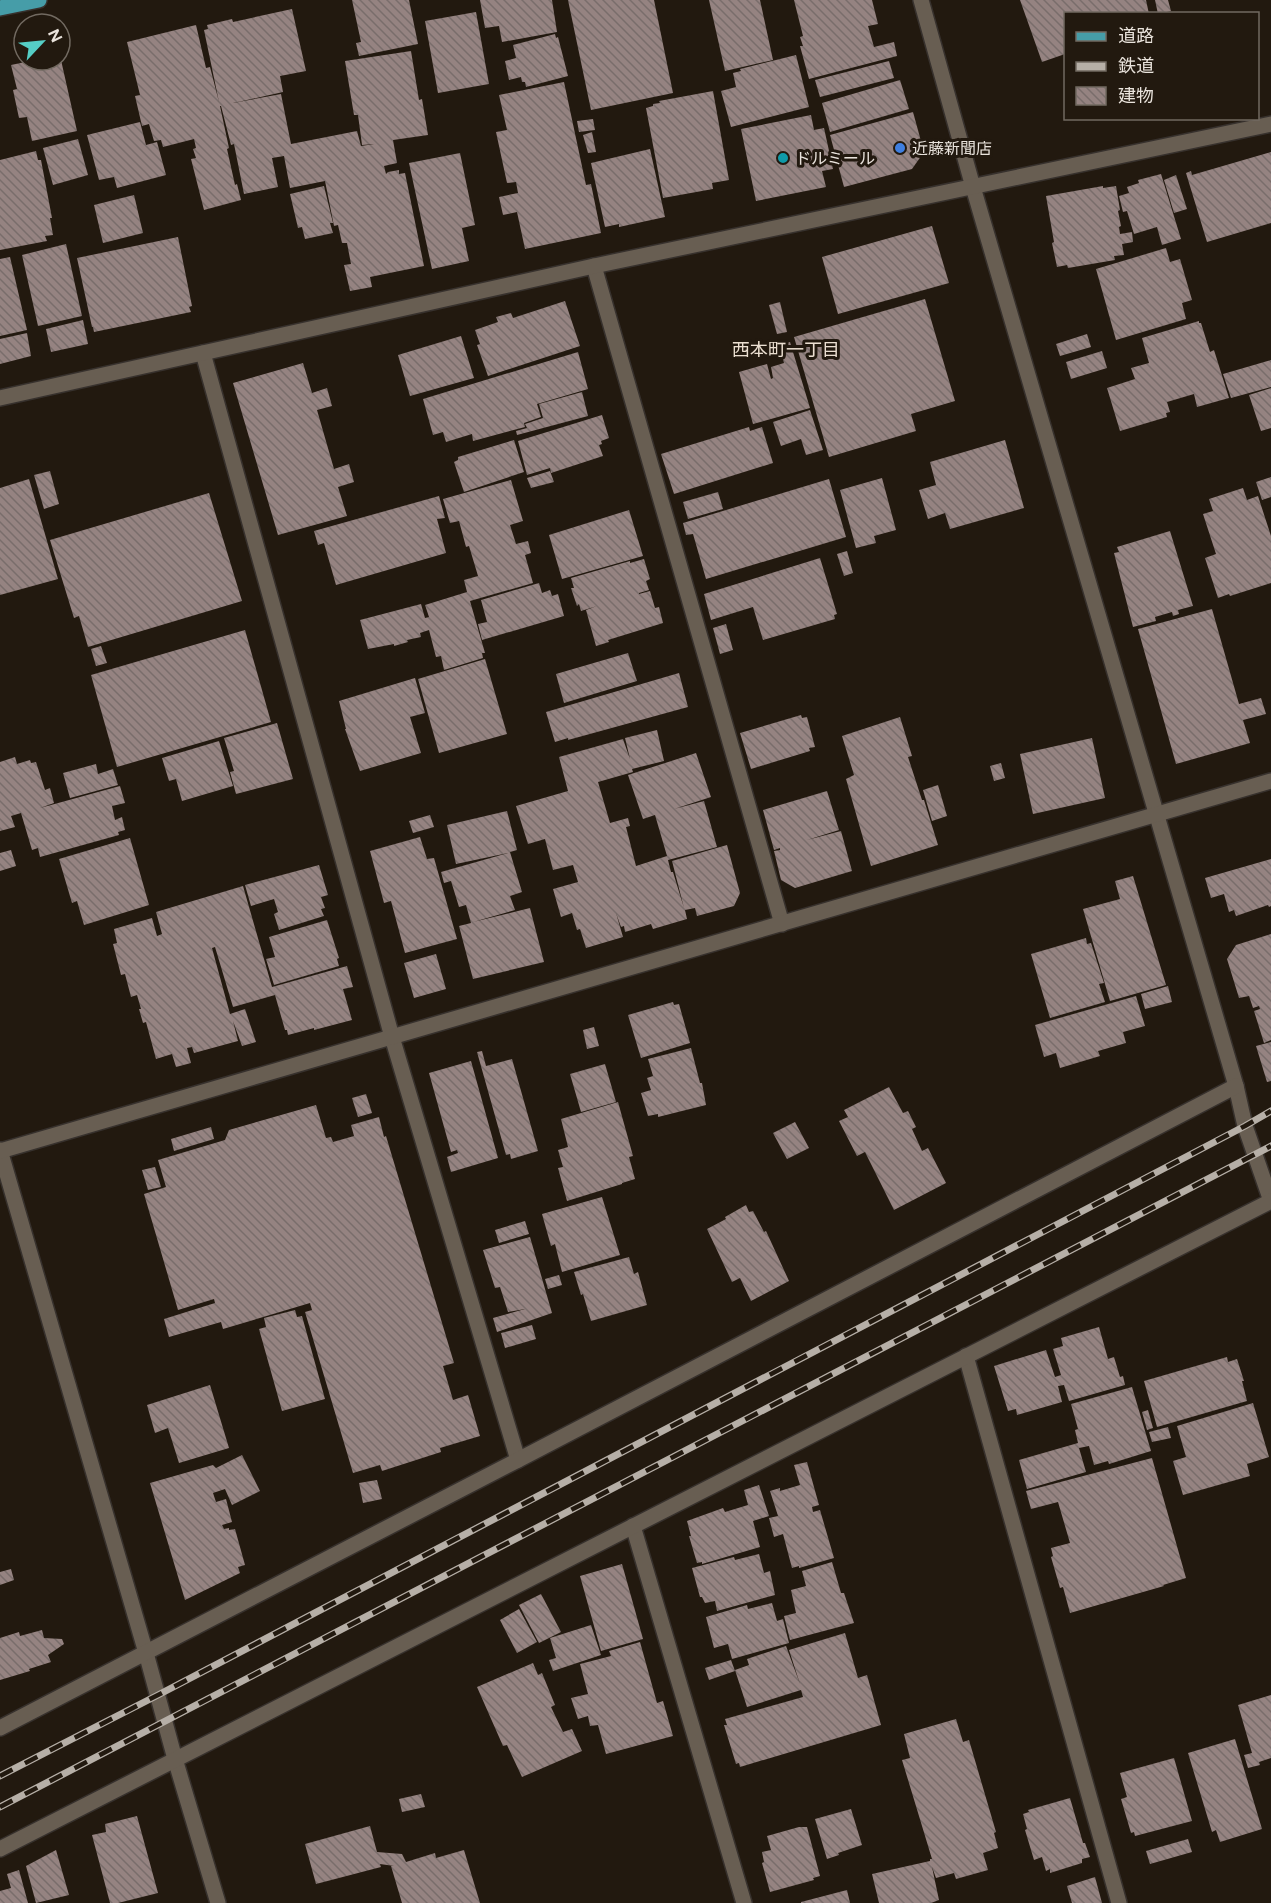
<svg xmlns="http://www.w3.org/2000/svg" width="1271" height="1903" font-family="Figtree,'Noto Sans JP',sans-serif">
	<style>
		.building { fill: url(#building-back-hatch) }
		.lines { fill: none; stroke-linecap: round; stroke-linejoin: round }
		.minor-casing { stroke: #37312d; stroke-width: 18 }
		.major-casing { stroke: #37312d; stroke-width: 18 }
		.minor { stroke: #685e52; stroke-width: 15 }
		.major { stroke: #469da8; stroke-width: 15 }
		.rail-casing { stroke: #b6afa7; stroke-width: 7 }
		.rail { stroke: #22190f; stroke-width: 4.5; stroke-dasharray: 14; stroke-linecap: butt }
		.shop-dot { fill: #3f7fe0; stroke: #22190f; stroke-width: 2 }
		.culture-dot { fill: #0f9aa8; stroke: #22190f; stroke-width: 2 }
		.labels { text-anchor: middle; dominant-baseline: central; stroke-width: 6; stroke-linejoin: round; paint-order: stroke }
		.poi-label { font-size: 16px; fill: #e9e3dc; stroke: #22190f; text-anchor: start }
		.neighbourhood-label { font-size: 18px; fill: #ebdfd1; stroke: #22190f }
	</style>
	<defs>
		<pattern id="building-back-hatch" width="6" height="6" patternUnits="userSpaceOnUse" patternTransform="scale(1.5)"><rect width="6" height="6" fill="#958381"/><path d="M-1 5l2 2M0 0l6 6M5-1l2 2" fill="none" stroke="#796d6b"/></pattern>
	</defs>
	<rect width="100%" height="100%" fill="#22190f"/>
	<g class="building">
		<polygon points="352,0 409,0 418,44 359,56 356,43 361,42"/>
		<polygon points="480,0 552,0 557,32 502,42 499,26 485,28"/>
		<polygon points="568,0 654,0 673,93 591,110"/>
		<polygon points="709,0 760,0 773,60 725,71"/>
		<polygon points="794,0 872,0 878,24 868,26 874,47 894,42 897,56 809,79 800,46 803,46 800,37 803,36"/>
		<polygon points="1020,0 1146,0 1149,14 1065,14 1065,54 1042,62"/>
		<polygon points="1155,0 1168,0 1171,11 1158,14"/>
		<polygon points="292,9 306,71 280,76 283,92 233,103 281,94 291,144 357,131 361,146 374,144 362,145 358,115 354,115 345,61 411,51 419,100 422,99 428,135 393,140 397,163 384,166 386,174 388,172 399,170 399,174 405,173 424,266 370,277 372,287 350,291 344,265 351,264 347,243 342,243 338,225 334,226 325,181 290,188 284,156 272,158 278,187 244,194 234,144 231,145 221,106 220,106 229,148 227,149 235,185 237,184 241,200 204,210 191,159 196,158 193,149 196,148 194,139 163,147 161,140 154,141 149,124 142,126 135,96 140,95 127,42 196,25 206,68 210,67 219,102 204,30 208,29 207,25 232,19 233,22"/>
		<polygon points="476,12 489,84 438,93 425,21"/>
		<polygon points="555,34 556,38 558,37 568,76 526,87 525,82 522,82 521,77 509,80 505,61 516,58 513,45"/>
		<polygon points="796,55 809,107 731,127 721,91 736,87 733,73 741,71 740,69"/>
		<polygon points="35,60 61,60 77,131 32,141 27,117 19,118 13,90 17,89 11,65"/>
		<polygon points="889,61 894,78 820,97 815,80"/>
		<polygon points="900,80 909,109 830,132 822,103"/>
		<polygon points="564,82 586,185 591,184 601,233 525,249 517,212 503,215 499,197 518,193 516,182 507,183 496,132 507,130 499,95"/>
		<polygon points="713,91 729,180 712,183 713,189 663,198 646,108 653,106 653,104 660,103 659,101"/>
		<polygon points="913,112 924,152 912,169 844,187 830,135"/>
		<polygon points="811,115 814,130 824,128 833,169 822,171 826,187 756,201 741,129"/>
		<polygon points="593,119 595,130 579,132 577,121"/>
		<polygon points="140,122 146,145 157,142 166,175 117,188 114,177 99,180 87,135"/>
		<polygon points="592,132 596,152 588,153 583,135"/>
		<polygon points="78,139 88,175 53,185 43,148"/>
		<polygon points="650,149 665,217 619,227 619,224 605,227 591,163"/>
		<polygon points="36,151 38,160 41,160 52,218 50,218 53,235 45,236 47,241 0,250 0,160"/>
		<polygon points="1271,152 1271,223 1207,242 1186,173 1191,171 1192,175"/>
		<polygon points="460,153 475,225 462,228 469,261 432,269 409,163"/>
		<polygon points="1161,174 1181,239 1162,245 1157,227 1134,234 1127,211 1123,212 1119,196 1129,193 1127,187 1139,183 1138,180"/>
		<polygon points="1176,175 1187,209 1174,213 1164,180"/>
		<polygon points="324,186 333,223 330,223 333,233 305,239 302,227 298,228 290,194"/>
		<polygon points="1103,186 1103,188 1116,186 1120,210 1118,211 1121,226 1119,227 1120,234 1132,232 1133,242 1122,244 1124,255 1114,256 1115,260 1068,268 1067,265 1057,267 1052,243 1054,242 1046,196"/>
		<polygon points="134,195 143,233 103,243 94,205"/>
		<polygon points="932,226 949,283 838,314 822,257"/>
		<polygon points="178,237 192,306 189,307 191,312 94,332 93,327 92,327 77,258"/>
		<polygon points="66,244 82,316 38,326 22,255"/>
		<polygon points="1166,248 1170,262 1180,259 1192,300 1182,303 1186,319 1116,340 1096,269"/>
		<polygon points="10,257 27,330 0,336 0,259"/>
		<polygon points="925,299 955,401 911,414 916,431 829,457 794,337"/>
		<polygon points="565,301 580,346 488,376 477,345 480,344 475,330 498,322 496,317 511,313 513,318"/>
		<polygon points="780,302 787,332 777,334 769,305"/>
		<polygon points="83,320 88,344 51,352 46,329"/>
		<polygon points="1199,321 1199,323 1201,323 1210,352 1214,350 1229,398 1197,407 1194,394 1167,402 1170,412 1166,413 1167,417 1120,431 1107,388 1135,379 1131,368 1149,363 1142,338"/>
		<polygon points="27,333 31,356 0,364 0,339"/>
		<polygon points="1087,334 1091,347 1060,356 1056,344"/>
		<polygon points="461,336 474,378 410,396 398,355"/>
		<polygon points="790,342 810,408 753,424 739,372 767,364 771,379 773,378 771,367 784,363 779,345"/>
		<polygon points="1102,351 1107,368 1071,379 1066,362"/>
		<polygon points="578,352 588,389 537,404 541,417 524,423 525,427 473,441 472,434 446,442 443,432 433,435 423,399"/>
		<polygon points="1271,360 1271,387 1231,398 1223,374"/>
		<polygon points="303,363 312,393 327,388 332,406 317,410 334,469 349,464 354,482 338,487 347,516 278,535 233,383"/>
		<polygon points="1271,388 1271,428 1261,431 1249,395"/>
		<polygon points="582,392 588,416 517,435 516,431 527,428 525,424 543,418 539,404"/>
		<polygon points="810,410 823,450 806,455 801,439 781,446 773,422"/>
		<polygon points="602,415 609,438 601,441 602,444 599,445 603,456 551,473 550,468 527,475 518,441"/>
		<polygon points="749,427 750,431 762,427 773,463 674,494 661,454"/>
		<polygon points="514,440 524,472 464,492 454,462 458,460 458,457"/>
		<polygon points="1005,440 1024,508 950,529 945,513 928,519 919,490 936,485 930,462"/>
		<polygon points="50,471 59,504 44,509 34,475"/>
		<polygon points="550,471 554,482 531,488 527,478"/>
		<polygon points="1271,477 1271,497 1262,500 1256,482"/>
		<polygon points="882,478 896,530 874,536 876,543 856,548 840,490"/>
		<polygon points="29,479 58,579 0,595 0,488"/>
		<polygon points="829,479 846,537 706,579 693,534 686,535 683,523"/>
		<polygon points="511,480 523,521 510,525 516,544 528,541 531,553 525,555 533,583 470,601 485,653 482,653 483,658 444,670 441,656 436,657 429,630 420,633 421,637 407,640 408,642 394,646 394,644 368,649 360,620 421,604 425,618 429,617 425,605 467,592 464,580 478,576 469,546 466,547 459,521 450,523 443,499"/>
		<polygon points="1243,488 1247,500 1258,496 1271,536 1271,583 1230,596 1229,594 1218,598 1205,558 1216,554 1203,514 1213,511 1209,499"/>
		<polygon points="718,492 723,509 688,519 683,502"/>
		<polygon points="209,493 242,601 88,647 79,616 74,618 50,540"/>
		<polygon points="439,496 445,518 437,519 446,553 336,585 324,543 318,545 314,531"/>
		<polygon points="629,510 643,556 562,579 549,535"/>
		<polygon points="1170,531 1193,606 1178,610 1179,614 1173,616 1172,612 1155,617 1156,621 1133,627 1114,553 1119,552 1117,547"/>
		<polygon points="847,551 853,573 844,576 837,554"/>
		<polygon points="820,558 837,614 834,615 835,619 763,640 753,607 711,620 704,594"/>
		<polygon points="644,559 650,579 646,581 649,590 639,593 639,594 650,591 655,608 659,607 663,623 608,640 609,642 596,646 586,610 597,606 581,611 579,604 577,606 571,588 574,588 571,578 630,561 630,563"/>
		<polygon points="539,583 542,593 550,590 552,596 558,594 564,616 482,640 478,624 487,622 481,600"/>
		<polygon points="1212,609 1239,704 1261,698 1266,714 1243,720 1250,743 1176,764 1138,629"/>
		<polygon points="726,624 733,650 720,654 713,628"/>
		<polygon points="245,630 271,722 117,767 91,675"/>
		<polygon points="101,646 107,663 96,666 91,649"/>
		<polygon points="628,653 637,681 564,703 556,674"/>
		<polygon points="485,659 507,734 439,753 418,679"/>
		<polygon points="679,673 688,707 568,740 568,738 555,742 546,712"/>
		<polygon points="415,678 425,713 410,717 421,753 360,771 345,729 346,729 339,701"/>
		<polygon points="801,715 802,718 807,717 815,747 809,748 810,751 751,769 740,733"/>
		<polygon points="900,717 912,756 908,757 922,800 924,800 938,845 871,866 846,779 854,775 842,736"/>
		<polygon points="277,723 293,779 236,794 230,772 234,771 224,738"/>
		<polygon points="657,730 664,761 632,769 633,772 598,782 610,823 628,818 630,826 626,827 636,866 667,856 655,815 643,819 628,775 696,753 711,797 674,809 704,801 717,847 668,860 671,872 673,872 684,908 672,861 727,845 740,893 734,906 697,916 695,908 685,910 687,919 653,929 651,924 625,932 624,926 621,927 616,913 623,937 586,948 580,929 577,930 572,913 561,917 553,889 578,882 573,865 553,870 545,839 528,844 516,806 568,791 559,757 623,739 630,759 625,738"/>
		<polygon points="1092,738 1105,798 1033,814 1020,754"/>
		<polygon points="219,741 233,786 182,801 176,779 169,781 162,758"/>
		<polygon points="15,757 17,764 30,760 31,763 36,762 45,790 50,788 54,803 40,808 120,786 125,803 112,806 115,820 122,817 125,830 118,832 119,835 40,857 38,848 32,850 21,813 11,816 15,827 0,831 0,762"/>
		<polygon points="1001,763 1005,778 994,781 990,766"/>
		<polygon points="96,764 98,774 113,769 118,785 70,798 63,773"/>
		<polygon points="938,785 947,816 932,821 923,790"/>
		<polygon points="827,791 839,830 807,840 841,831 852,871 795,888 781,880 774,851 780,850 780,848 774,850 763,810"/>
		<polygon points="507,811 517,850 510,852 522,892 510,896 515,910 473,922 530,908 544,962 473,979 459,926 471,923 466,905 459,907 451,881 444,883 441,872 508,853 456,864 447,825"/>
		<polygon points="430,815 434,827 413,833 409,821"/>
		<polygon points="420,837 427,859 434,858 457,939 405,953 391,901 384,903 370,851"/>
		<polygon points="130,838 149,905 84,925 77,901 72,903 59,859"/>
		<polygon points="11,850 16,866 0,871 0,853"/>
		<polygon points="1271,859 1271,906 1269,907 1268,905 1236,916 1234,910 1229,912 1224,894 1211,898 1205,878"/>
		<polygon points="319,865 328,895 321,897 325,908 321,909 324,916 279,930 274,914 278,912 274,899 251,906 245,885"/>
		<polygon points="1133,876 1166,985 1110,1001 1083,909 1120,899 1115,881"/>
		<polygon points="243,886 272,987 347,966 353,987 343,989 352,1020 314,1030 314,1028 288,1035 287,1030 285,1030 275,995 233,1007 215,947 212,948 230,1014 245,1009 256,1042 242,1046 233,1021 238,1041 194,1053 192,1047 187,1048 191,1063 176,1067 172,1054 156,1059 146,1022 143,1023 139,1009 141,1009 137,995 131,997 125,974 121,975 113,944 117,943 114,929 152,918 157,936 162,934 156,912"/>
		<polygon points="327,920 339,958 337,959 339,966 274,985 266,959 275,957 269,937"/>
		<polygon points="1271,934 1271,1040 1264,1043 1254,1011 1260,1009 1259,1006 1253,1008 1249,996 1239,998 1227,959 1236,945"/>
		<polygon points="1086,938 1087,944 1091,943 1104,983 1099,984 1105,1002 1050,1018 1031,954"/>
		<polygon points="436,954 446,989 414,998 404,963"/>
		<polygon points="1168,986 1172,1002 1145,1009 1141,994"/>
		<polygon points="1136,996 1145,1026 1123,1032 1126,1043 1098,1051 1100,1056 1060,1068 1056,1053 1044,1057 1035,1025"/>
		<polygon points="673,1002 674,1005 679,1004 690,1043 641,1058 628,1015"/>
		<polygon points="594,1027 599,1046 587,1049 583,1030"/>
		<polygon points="1271,1042 1271,1081 1267,1082 1256,1046"/>
		<polygon points="691,1048 700,1083 702,1083 706,1105 658,1117 658,1114 648,1116 641,1093 651,1090 647,1078 653,1076 648,1059"/>
		<polygon points="482,1051 486,1066 512,1059 538,1151 511,1159 510,1154 506,1155 477,1052"/>
		<polygon points="471,1061 498,1158 451,1172 447,1157 458,1153 457,1150 451,1152 429,1073"/>
		<polygon points="605,1064 616,1102 581,1112 570,1074"/>
		<polygon points="889,1087 903,1113 908,1111 916,1127 912,1129 922,1151 928,1148 946,1183 894,1210 865,1152 857,1156 839,1121 848,1117 844,1110"/>
		<polygon points="366,1094 372,1113 358,1117 352,1098"/>
		<polygon points="618,1102 633,1156 629,1157 635,1179 622,1183 622,1184 567,1201 558,1168 563,1167 558,1150 568,1147 561,1119"/>
		<polygon points="316,1105 326,1138 331,1137 333,1142 354,1136 351,1125 379,1117 384,1137 386,1136 454,1363 443,1366 453,1400 468,1395 480,1436 440,1448 441,1452 382,1471 380,1465 353,1473 305,1312 312,1310 310,1303 223,1329 221,1322 169,1337 164,1319 215,1303 214,1299 178,1310 144,1194 166,1187 158,1160 225,1140 229,1130"/>
		<polygon points="795,1122 809,1148 787,1159 773,1133"/>
		<polygon points="211,1127 214,1139 174,1151 171,1139"/>
		<polygon points="155,1167 161,1187 148,1190 142,1170"/>
		<polygon points="602,1197 620,1255 562,1272 555,1244 551,1246 542,1214"/>
		<polygon points="746,1205 749,1212 753,1211 764,1232 766,1231 789,1281 751,1301 740,1278 732,1282 707,1229 726,1219 725,1217"/>
		<polygon points="525,1221 529,1234 499,1243 495,1230"/>
		<polygon points="530,1237 552,1313 497,1332 493,1318 525,1309 508,1312 500,1287 495,1288 483,1250"/>
		<polygon points="629,1257 634,1274 638,1272 647,1305 591,1321 583,1294 581,1295 574,1272"/>
		<polygon points="559,1275 562,1285 548,1289 545,1279"/>
		<polygon points="295,1310 297,1317 302,1316 325,1399 282,1411 259,1329 266,1327 264,1318"/>
		<polygon points="532,1325 536,1339 505,1348 501,1333"/>
		<polygon points="1099,1327 1108,1359 1114,1357 1120,1377 1123,1376 1125,1385 1069,1401 1064,1385 1058,1386 1062,1402 1017,1415 1016,1409 1008,1411 994,1366 1046,1350 1055,1377 1061,1375 1053,1349 1063,1346 1061,1338"/>
		<polygon points="1227,1357 1228,1362 1237,1359 1244,1381 1242,1381 1247,1401 1157,1427 1144,1381"/>
		<polygon points="210,1385 229,1448 179,1463 168,1428 155,1433 147,1405"/>
		<polygon points="1132,1387 1151,1451 1109,1464 1108,1461 1094,1465 1089,1446 1079,1448 1086,1472 1027,1489 1019,1460 1078,1443 1075,1430 1078,1429 1071,1404"/>
		<polygon points="1253,1403 1269,1457 1247,1464 1250,1476 1183,1495 1173,1461 1186,1457 1177,1426"/>
		<polygon points="1148,1410 1153,1428 1147,1430 1142,1412"/>
		<polygon points="1168,1427 1171,1438 1152,1442 1149,1432"/>
		<polygon points="242,1455 260,1491 232,1505 225,1489 213,1493 216,1502 226,1499 232,1522 222,1525 224,1529 229,1528 229,1530 235,1529 245,1565 238,1567 240,1573 185,1600 150,1483 213,1465 216,1468"/>
		<polygon points="1152,1458 1186,1578 1163,1585 1164,1586 1070,1613 1063,1587 1060,1588 1051,1557 1053,1556 1051,1548 1070,1543 1058,1502 1031,1509 1026,1491"/>
		<polygon points="807,1462 819,1505 812,1507 813,1512 820,1510 834,1558 799,1568 799,1566 792,1568 783,1534 774,1537 769,1518 778,1516 770,1491 780,1488 780,1491 800,1485 794,1465"/>
		<polygon points="377,1480 382,1499 363,1503 359,1483"/>
		<polygon points="759,1485 769,1516 753,1521 760,1547 702,1564 702,1562 697,1563 689,1536 691,1536 687,1521 723,1508 725,1512 748,1505 744,1490"/>
		<polygon points="759,1554 764,1573 770,1571 775,1595 717,1611 715,1601 705,1603 702,1597 700,1597 692,1568 734,1557 735,1560"/>
		<polygon points="832,1562 841,1593 844,1593 854,1623 790,1640 784,1616 796,1613 791,1590 806,1586 802,1571"/>
		<polygon points="622,1564 643,1639 601,1651 580,1576"/>
		<polygon points="11,1569 14,1580 0,1585 0,1572"/>
		<polygon points="541,1594 561,1632 539,1643 519,1605"/>
		<polygon points="772,1603 777,1621 783,1619 789,1643 732,1659 728,1644 714,1648 706,1617 747,1605 748,1609"/>
		<polygon points="519,1609 537,1642 517,1653 500,1620"/>
		<polygon points="591,1625 601,1655 553,1671 549,1660 556,1658 550,1638"/>
		<polygon points="42,1630 44,1638 62,1639 64,1644 48,1655 51,1662 29,1669 30,1671 0,1680 0,1638 19,1632 20,1636"/>
		<polygon points="845,1633 858,1678 867,1675 881,1725 740,1767 739,1763 736,1764 724,1725 727,1725 725,1719 803,1697 801,1690 747,1707 735,1670 749,1665 747,1659 786,1646 800,1684 789,1650"/>
		<polygon points="640,1642 657,1703 663,1701 673,1736 606,1754 598,1725 590,1726 588,1716 578,1719 571,1698 588,1694 580,1664 611,1656 609,1651"/>
		<polygon points="731,1660 735,1671 709,1680 705,1668"/>
		<polygon points="533,1663 538,1675 542,1673 555,1705 551,1707 563,1732 572,1729 582,1751 522,1777 507,1745 503,1746 477,1687"/>
		<polygon points="1271,1695 1271,1758 1259,1762 1260,1765 1248,1768 1244,1755 1252,1753 1238,1705"/>
		<polygon points="956,1719 963,1742 969,1740 996,1832 994,1833 998,1848 983,1853 988,1870 956,1879 954,1873 936,1878 932,1867 939,1900 931,1903 879,1903 872,1874 930,1861 930,1859 932,1859 902,1760 910,1758 904,1734"/>
		<polygon points="1235,1739 1262,1829 1220,1842 1216,1830 1212,1832 1188,1753"/>
		<polygon points="1174,1758 1192,1821 1135,1836 1134,1832 1131,1833 1121,1799 1127,1797 1120,1773"/>
		<polygon points="421,1794 425,1807 402,1812 399,1799"/>
		<polygon points="1070,1798 1083,1843 1085,1843 1090,1857 1082,1859 1082,1863 1050,1873 1050,1869 1046,1871 1042,1857 1034,1860 1025,1830 1027,1829 1023,1814 1029,1812 1028,1810"/>
		<polygon points="851,1809 862,1845 838,1853 839,1855 827,1859 815,1819"/>
		<polygon points="137,1816 158,1893 118,1903 110,1903 92,1835 106,1832 105,1824"/>
		<polygon points="370,1826 377,1852 402,1854 406,1862 435,1853 436,1858 464,1850 480,1903 402,1903 391,1866 394,1866 380,1864 381,1867 316,1884 305,1844"/>
		<polygon points="799,1827 807,1827 820,1876 813,1878 814,1880 770,1892 762,1863 764,1862 762,1852 771,1850 767,1836"/>
		<polygon points="1188,1839 1192,1852 1150,1864 1146,1851"/>
		<polygon points="56,1850 69,1895 36,1903 26,1866"/>
		<polygon points="19,1870 28,1903 0,1903 0,1891 11,1888 7,1874"/>
		<polygon points="1095,1877 1102,1903 1072,1903 1067,1886"/>
		<polygon points="847,1890 850,1903 801,1903 801,1902"/>
	</g>
	<g class="lines">
		<defs>
			<g id="minor">
				<polyline points="921,0 973,187 1236,1086 1245,1126 1271,1201"/>
				<polyline points="594,266 782,924"/>
				<polyline points="203,353 392,1037 518,1460"/>
				<polyline points="0,398 594,266 1271,124"/>
				<polyline points="0,1150 146,1653 175,1759 218,1903"/>
				<polyline points="0,1151 1271,781"/>
				<polyline points="966,1356 1119,1903"/>
				<polyline points="633,1526 744,1903"/>
				<polyline points="0,1728 518,1460 1236,1086"/>
				<polyline points="0,1849 1271,1201"/>
			</g>
			<polyline id="major" points="0,8 39,0"/>
		</defs>
		<use href="#minor" class="minor-casing"/>
		<use href="#major" class="major-casing"/>
		<use href="#minor" class="minor"/>
		<use href="#major" class="major"/>
		<defs>
			<g id="rail">
				<polyline points="0,1776 158,1695 1245,1126 1271,1111"/>
				<polyline points="0,1807 1271,1146"/>
			</g>
		</defs>
		<use href="#rail" class="rail-casing"/>
		<use href="#rail" class="rail"/>
	</g>
	<circle class="shop-dot" cx="900" cy="148" r="6"/>
	<circle class="culture-dot" cx="783" cy="158" r="6"/>
	<g class="labels">
		<g class="poi-label">
			<text x="912" y="148">近藤新聞店</text>
			<text x="795" y="158">ドルミール</text>
		</g>
		<g class="neighbourhood-label">
			<text x="786" y="350">西本町一丁目</text>
		</g>
	</g>
	<rect x="1064" y="12" width="195" height="108" fill="#22190f" stroke="#726a61" stroke-width="1.5"/>
	<rect x="1076" y="32" width="30" height="9" fill="#469da8" stroke="#726a61" stroke-width="1.5"/>
	<text x="1118" y="42" font-size="18" fill="#e9e3dc">道路</text>
	<rect x="1076" y="62" width="30" height="9" fill="#b6afa7" stroke="#726a61" stroke-width="1.5"/>
	<text x="1118" y="72" font-size="18" fill="#e9e3dc">鉄道</text>
	<rect x="1076" y="87" width="30" height="18" fill="url(#building-back-hatch)" stroke="#726a61" stroke-width="1.5"/>
	<text x="1118" y="102" font-size="18" fill="#e9e3dc">建物</text>
	<g transform="translate(42 42) rotate(64)"><circle r="28" fill="#22190f" stroke="#726a61" stroke-width="1.5"/>
	<path d="M0-4.5L10 22L0 15L-10 22Z" fill="#55cec5"/>
	<text y="-9" font-size="16" font-weight="bold" text-anchor="middle" fill="#e9e3dc">N</text>
	</g>
</svg>
